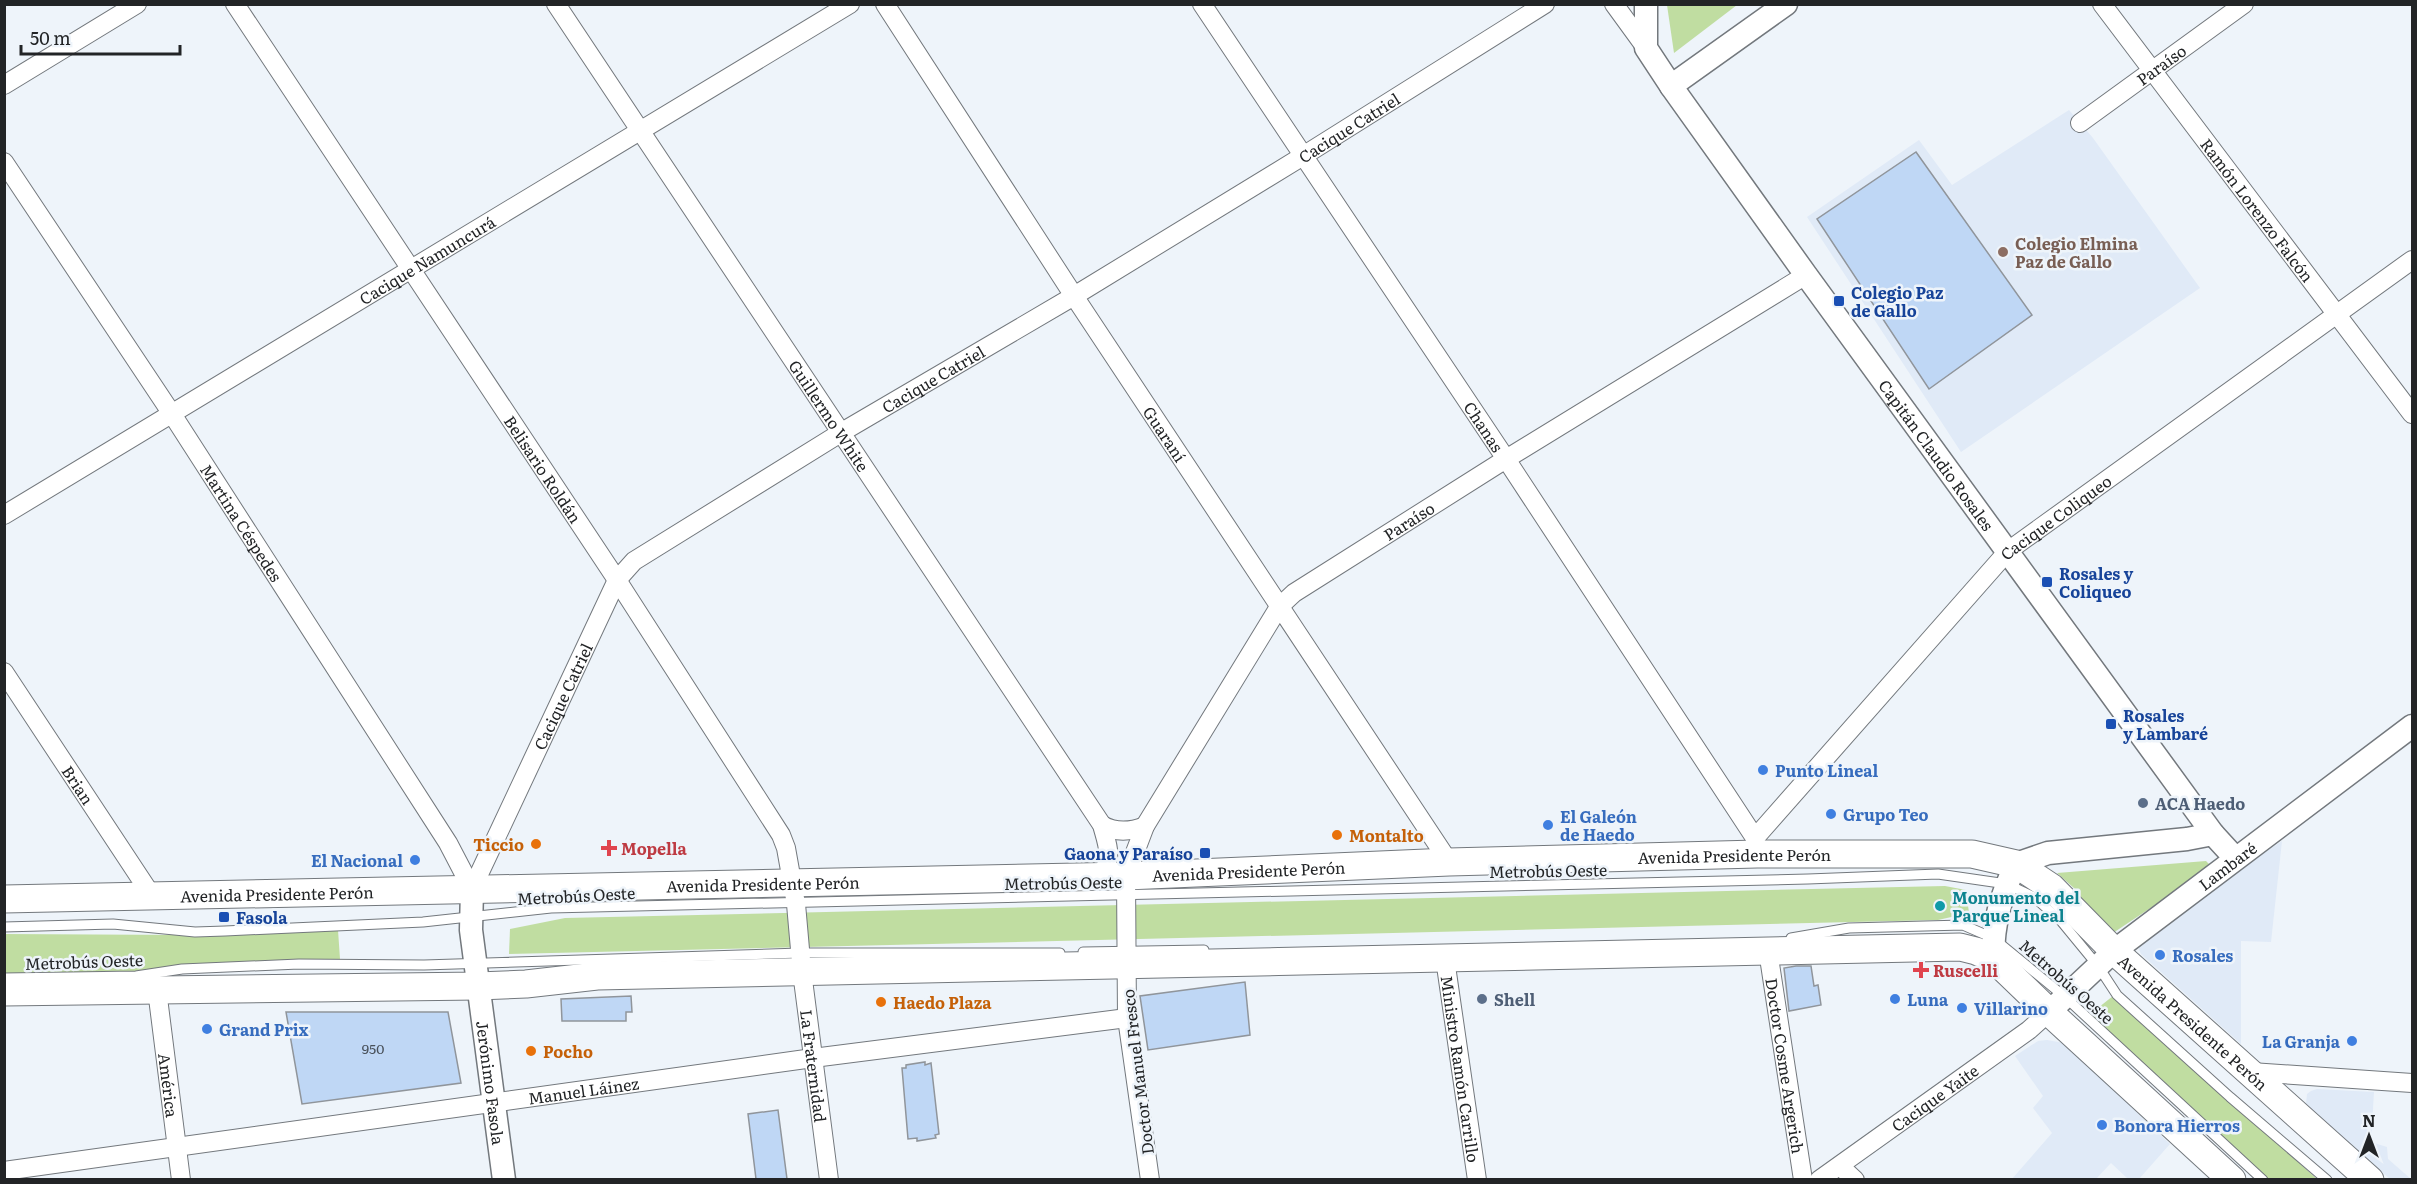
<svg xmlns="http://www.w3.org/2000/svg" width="2417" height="1184" font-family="Literata,serif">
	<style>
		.built { fill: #e0eaf7 }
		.green { fill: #c0dda1 }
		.building { fill: #bfd7f5; stroke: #90959b; stroke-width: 1.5 }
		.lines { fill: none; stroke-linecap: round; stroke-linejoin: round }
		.service-casing { stroke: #73787d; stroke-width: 11 }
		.minor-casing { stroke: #73787d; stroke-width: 20 }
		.tertiary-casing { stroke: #73787d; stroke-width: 25 }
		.secondary-casing { stroke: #73787d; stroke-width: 29 }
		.service { stroke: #fff; stroke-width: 9 }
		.minor { stroke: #fff; stroke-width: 18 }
		.tertiary { stroke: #fff; stroke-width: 22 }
		.secondary { stroke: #fff; stroke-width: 27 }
		.education-dot { fill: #8d6e63; stroke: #eef4fa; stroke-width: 2 }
		.transit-dot { fill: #1a4fb4; stroke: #eef4fa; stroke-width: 2 }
		.shop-dot { fill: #3f7fe0; stroke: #eef4fa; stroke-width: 2 }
		.service-dot { fill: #5c6f8a; stroke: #eef4fa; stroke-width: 2 }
		.food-dot { fill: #e8710a; stroke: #eef4fa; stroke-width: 2 }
		.health-dot { fill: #e0444e; stroke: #eef4fa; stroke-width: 2 }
		.culture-dot { fill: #0f9aa8; stroke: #eef4fa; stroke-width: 2 }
		.labels { text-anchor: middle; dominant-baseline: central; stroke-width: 5; stroke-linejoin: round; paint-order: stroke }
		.number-label { font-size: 14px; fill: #49515a }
		.street-label { font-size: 16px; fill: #222426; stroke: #eef4fa }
		.education-label { font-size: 16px; font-weight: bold; fill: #785e54; stroke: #eef4fa; text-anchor: start }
		.transit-label { font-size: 16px; font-weight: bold; fill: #164399; stroke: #eef4fa; text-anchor: start }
		.shop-label { font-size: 16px; font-weight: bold; fill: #366cbe; stroke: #eef4fa; text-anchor: start }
		.service-label { font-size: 16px; font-weight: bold; fill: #4e5e75; stroke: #eef4fa; text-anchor: start }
		.food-label { font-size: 16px; font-weight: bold; fill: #c56008; stroke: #eef4fa; text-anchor: start }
		.health-label { font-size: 16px; font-weight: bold; fill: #be3a42; stroke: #eef4fa; text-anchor: start }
		.culture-label { font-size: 16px; font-weight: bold; fill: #0d838f; stroke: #eef4fa; text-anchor: start }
	</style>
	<rect width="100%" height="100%" fill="#eef4fa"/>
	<g class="built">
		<polygon points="2069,110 2093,138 2200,288 1961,452 1807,217 1919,140 1952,185"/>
		<polygon points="2282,841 2271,942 2241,941 2241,1044 2141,954 2138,947 2141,935"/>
		<polygon points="2047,1040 2064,1043 2170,1144 2139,1179 2128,1179 2111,1163 2096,1179 2011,1180 2052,1133 2033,1108 2043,1096 2015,1056 2038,1041"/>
		<polygon points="2317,1089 2374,1092 2371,1142 2387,1147 2388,1159 2411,1179 2390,1179 2306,1104 2307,1094 2311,1091"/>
	</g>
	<g class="green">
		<polygon points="1667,5 1667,4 1737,5 1674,53"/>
		<polygon points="2206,861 2212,867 2110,935 2075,889 2057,873"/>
		<polygon points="1945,886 1966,890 1969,913 1938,920 509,954 510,929 565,918"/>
		<polygon points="338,930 340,959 184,966 143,971 5,974 4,934 185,935"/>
		<polygon points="2113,996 2317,1179 2267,1179 2089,1015"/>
	</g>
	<g class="building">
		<polygon points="1916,152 2032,315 1929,389 1817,219"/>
		<polygon points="1796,966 1811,966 1814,986 1818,985 1821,1005 1789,1011 1784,968"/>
		<polygon points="1245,982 1250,1035 1148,1050 1140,996"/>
		<polygon points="631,996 632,1012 626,1012 626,1021 562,1021 561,999"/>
		<polygon points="286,1012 448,1012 461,1083 302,1104"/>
		<polygon points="925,1062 925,1065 931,1063 939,1134 935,1135 936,1138 917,1141 917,1138 908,1139 902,1068 906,1068 906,1065"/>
		<polygon points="778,1110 787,1179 756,1179 748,1114"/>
	</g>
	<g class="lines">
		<defs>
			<g id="service">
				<polyline points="4,927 113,924 195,932 225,931 423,922 551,908 1808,879 1938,874 2007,884 2034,897 2061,921 2098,966 2117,995 2230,1097 2327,1180"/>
				<polyline points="1791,938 1849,928 1963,925 1993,938 2065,997 2263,1180"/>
				<polyline points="1083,952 1204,950"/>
				<polyline points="4,978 136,976 182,969 299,964 424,965 800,953 1060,953"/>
			</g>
			<g id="minor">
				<path id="s1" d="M235,4L617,580L781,835L786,848L796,904L802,972L829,1180"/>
				<path id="s2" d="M556,4L1102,825C1108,847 1113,856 1101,876"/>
				<path id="s3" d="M885,4L1074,296L1449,862"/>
				<path id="s4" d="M1202,4L1506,459L1755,838L1757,854"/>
				<polyline points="1614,4 1646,48"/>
				<path id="s5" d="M2102,4L2412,414"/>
				<polyline points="4,85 137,4"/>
				<path id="s6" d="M2080,123L2244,4"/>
				<path id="s7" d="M4,162L172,414L448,843L472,889"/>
				<path id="s8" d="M4,515L850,4"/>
				<path id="s9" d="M4,672L152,896"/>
				<path d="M1102,825C1116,833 1130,832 1145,826"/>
				<path id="s10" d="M1755,838L2008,551L2412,260"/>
				<path id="s11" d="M472,889L617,580L634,561L842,432L1074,296L1303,156L1545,4"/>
				<path id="s12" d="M1768,951L1803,1180"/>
				<path id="s13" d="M1445,959L1477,1180"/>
				<path id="s14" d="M157,990L181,1180"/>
				<polyline points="2251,1072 2412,1083"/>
				<polyline points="1840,1166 1855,1180"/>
				<path id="s15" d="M4,1171L813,1058L1127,1018"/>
				<path id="s16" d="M1150,1180L1127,1018L1126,876L1145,826L1279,607L1294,593L1506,459L1806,275"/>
				<path id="s17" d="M1819,1180L2029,1030L2049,1012"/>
			</g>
			<g id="tertiary">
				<path id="s18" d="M1646,4V48L1671,86L1806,275L2213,834L2235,858"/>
				<polyline points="1671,86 1786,4"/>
				<path id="s19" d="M472,889L471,930L504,1180"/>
				<path d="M1993,958C1993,922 2001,896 2016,864L2048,853L2187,839L2213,834"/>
				<path id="s20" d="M2049,1012L2114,951L2412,726"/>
			</g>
			<g id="secondary">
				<path id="s21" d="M4,899L1126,876L1449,862L1757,854H1972L2016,864L2051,887L2114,951L2370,1180"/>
				<path d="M4,992L478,986L526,984L597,976C1051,967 1506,956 1960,947L1976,951L1993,958L2049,1012L2232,1180"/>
			</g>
		</defs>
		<use href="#service" class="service-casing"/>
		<use href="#minor" class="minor-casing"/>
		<use href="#tertiary" class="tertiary-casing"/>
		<use href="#secondary" class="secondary-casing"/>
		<use href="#service" class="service"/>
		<use href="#minor" class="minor"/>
		<use href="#tertiary" class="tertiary"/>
		<use href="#secondary" class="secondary"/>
	</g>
	<circle class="education-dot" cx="2003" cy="252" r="6"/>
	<g class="transit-dot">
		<rect x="1833" y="295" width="12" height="12" rx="3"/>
		<rect x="2041" y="576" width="12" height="12" rx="3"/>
		<rect x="2105" y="718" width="12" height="12" rx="3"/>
		<rect x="1199" y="847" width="12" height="12" rx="3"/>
		<rect x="218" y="911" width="12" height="12" rx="3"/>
	</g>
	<g class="shop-dot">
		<circle cx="1763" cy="770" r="6"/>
		<circle cx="1831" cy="814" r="6"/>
		<circle cx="1548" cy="825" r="6"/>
		<circle cx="415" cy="860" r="6"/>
		<circle cx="2160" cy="955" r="6"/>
		<circle cx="1895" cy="999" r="6"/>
		<circle cx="1962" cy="1008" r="6"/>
		<circle cx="207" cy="1029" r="6"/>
		<circle cx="2352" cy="1041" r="6"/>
		<circle cx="2102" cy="1125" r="6"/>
	</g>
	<g class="service-dot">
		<circle cx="2143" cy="803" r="6"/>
		<circle cx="1482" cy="999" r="6"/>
	</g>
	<g class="food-dot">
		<circle cx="1337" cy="835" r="6"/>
		<circle cx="536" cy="844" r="6"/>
		<circle cx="881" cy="1002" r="6"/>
		<circle cx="531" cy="1051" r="6"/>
	</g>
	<g class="health-dot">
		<path d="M606 839h6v6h6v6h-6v6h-6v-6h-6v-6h6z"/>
		<path d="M1918 961h6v6h6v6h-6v6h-6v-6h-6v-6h6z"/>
	</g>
	<circle class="culture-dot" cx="1940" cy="906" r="6"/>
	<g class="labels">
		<g class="number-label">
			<text x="373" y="1048">950</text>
		</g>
		<g class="street-label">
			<text stroke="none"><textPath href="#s6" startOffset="100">Paraíso</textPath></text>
			<text stroke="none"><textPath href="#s11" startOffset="1203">Cacique Catriel</textPath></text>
			<text stroke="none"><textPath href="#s5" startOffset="258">Ramón Lorenzo Falcón</textPath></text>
			<text stroke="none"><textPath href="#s8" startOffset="494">Cacique Namuncurá</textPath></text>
			<text stroke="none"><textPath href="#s11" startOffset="717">Cacique Catriel</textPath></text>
			<text stroke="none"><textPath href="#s2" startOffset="494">Guillermo White</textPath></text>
			<text stroke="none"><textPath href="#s4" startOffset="508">Chanas</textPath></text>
			<text stroke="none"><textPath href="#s3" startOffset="513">Guaraní</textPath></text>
			<text stroke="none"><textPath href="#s18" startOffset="544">Capitán Claudio Rosales</textPath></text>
			<text stroke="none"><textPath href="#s1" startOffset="558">Belisario Roldán</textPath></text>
			<text stroke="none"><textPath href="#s10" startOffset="441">Cacique Coliqueo</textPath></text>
			<text stroke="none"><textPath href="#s16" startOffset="772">Paraíso</textPath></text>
			<text stroke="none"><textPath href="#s7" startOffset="432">Martina Céspedes</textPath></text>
			<text stroke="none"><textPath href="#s11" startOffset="213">Cacique Catriel</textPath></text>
			<text stroke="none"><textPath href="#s9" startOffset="135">Brian</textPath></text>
			<text stroke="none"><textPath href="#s21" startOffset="1731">Avenida Presidente Perón</textPath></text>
			<text stroke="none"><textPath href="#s20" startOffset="231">Lambaré</textPath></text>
			<text transform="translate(1548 870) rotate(-1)">Metrobús Oeste</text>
			<text stroke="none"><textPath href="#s21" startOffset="1245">Avenida Presidente Perón</textPath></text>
			<text stroke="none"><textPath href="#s21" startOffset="759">Avenida Presidente Perón</textPath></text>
			<text transform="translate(1063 882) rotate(-1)">Metrobús Oeste</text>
			<text stroke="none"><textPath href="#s21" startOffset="273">Avenida Presidente Perón</textPath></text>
			<text transform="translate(576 895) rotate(-3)">Metrobús Oeste</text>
			<text transform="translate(84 961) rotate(-2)">Metrobús Oeste</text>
			<text transform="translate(2067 981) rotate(41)">Metrobús Oeste</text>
			<text stroke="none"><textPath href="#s21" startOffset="2252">Avenida Presidente Perón</textPath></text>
			<text stroke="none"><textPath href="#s12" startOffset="116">Doctor Cosme Argerich</textPath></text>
			<text stroke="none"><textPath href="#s1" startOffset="1228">La Fraternidad</textPath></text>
			<text stroke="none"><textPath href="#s13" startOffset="111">Ministro Ramón Carrillo</textPath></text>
			<text transform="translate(1137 1072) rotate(-97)">Doctor Manuel Fresco</text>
			<text stroke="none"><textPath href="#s19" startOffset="195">Jerónimo Fasola</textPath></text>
			<text stroke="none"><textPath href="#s14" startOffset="96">América</textPath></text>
			<text stroke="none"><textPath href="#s15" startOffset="585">Manuel Láinez</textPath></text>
			<text stroke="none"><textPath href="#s17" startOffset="142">Cacique Yaite</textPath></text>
		</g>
		<g class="education-label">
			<text x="2015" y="243">Colegio Elmina<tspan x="2015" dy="18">Paz de Gallo</tspan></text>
		</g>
		<g class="transit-label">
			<text x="1851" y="292">Colegio Paz<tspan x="1851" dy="18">de Gallo</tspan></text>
			<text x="2059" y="573">Rosales y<tspan x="2059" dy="18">Coliqueo</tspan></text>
			<text x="2123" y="715">Rosales<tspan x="2123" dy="18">y Lambaré</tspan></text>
			<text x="1193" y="853" text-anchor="end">Gaona y Paraíso</text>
			<text x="236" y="917">Fasola</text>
		</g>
		<g class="shop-label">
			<text x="1775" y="770">Punto Lineal</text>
			<text x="1843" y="814">Grupo Teo</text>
			<text x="1560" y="816">El Galeón<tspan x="1560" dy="18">de Haedo</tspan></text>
			<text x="403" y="860" text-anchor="end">El Nacional</text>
			<text x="2172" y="955">Rosales</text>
			<text x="1907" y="999">Luna</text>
			<text x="1974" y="1008">Villarino</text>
			<text x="219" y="1029">Grand Prix</text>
			<text x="2340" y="1041" text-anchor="end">La Granja</text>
			<text x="2114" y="1125">Bonora Hierros</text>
		</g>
		<g class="service-label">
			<text x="2155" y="803">ACA Haedo</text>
			<text x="1494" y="999">Shell</text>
		</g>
		<g class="food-label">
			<text x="1349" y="835">Montalto</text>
			<text x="524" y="844" text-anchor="end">Ticcio</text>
			<text x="893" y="1002">Haedo Plaza</text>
			<text x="543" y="1051">Pocho</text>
		</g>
		<g class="health-label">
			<text x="621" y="848">Mopella</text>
			<text x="1933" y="970">Ruscelli</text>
		</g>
		<g class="culture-label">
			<text x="1952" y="897">Monumento del<tspan x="1952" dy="18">Parque Lineal</tspan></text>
		</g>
	</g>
	<rect width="2417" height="1184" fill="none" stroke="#222426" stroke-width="12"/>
	<g transform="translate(2369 1136)" stroke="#eef4fa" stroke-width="4.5" paint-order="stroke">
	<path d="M0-4.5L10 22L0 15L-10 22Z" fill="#222426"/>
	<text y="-9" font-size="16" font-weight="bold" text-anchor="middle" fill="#222426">N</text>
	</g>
	<path d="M21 45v9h159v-9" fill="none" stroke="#222426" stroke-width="3"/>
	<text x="30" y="45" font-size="18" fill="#222426" stroke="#eef4fa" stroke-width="4.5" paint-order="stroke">50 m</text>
</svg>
